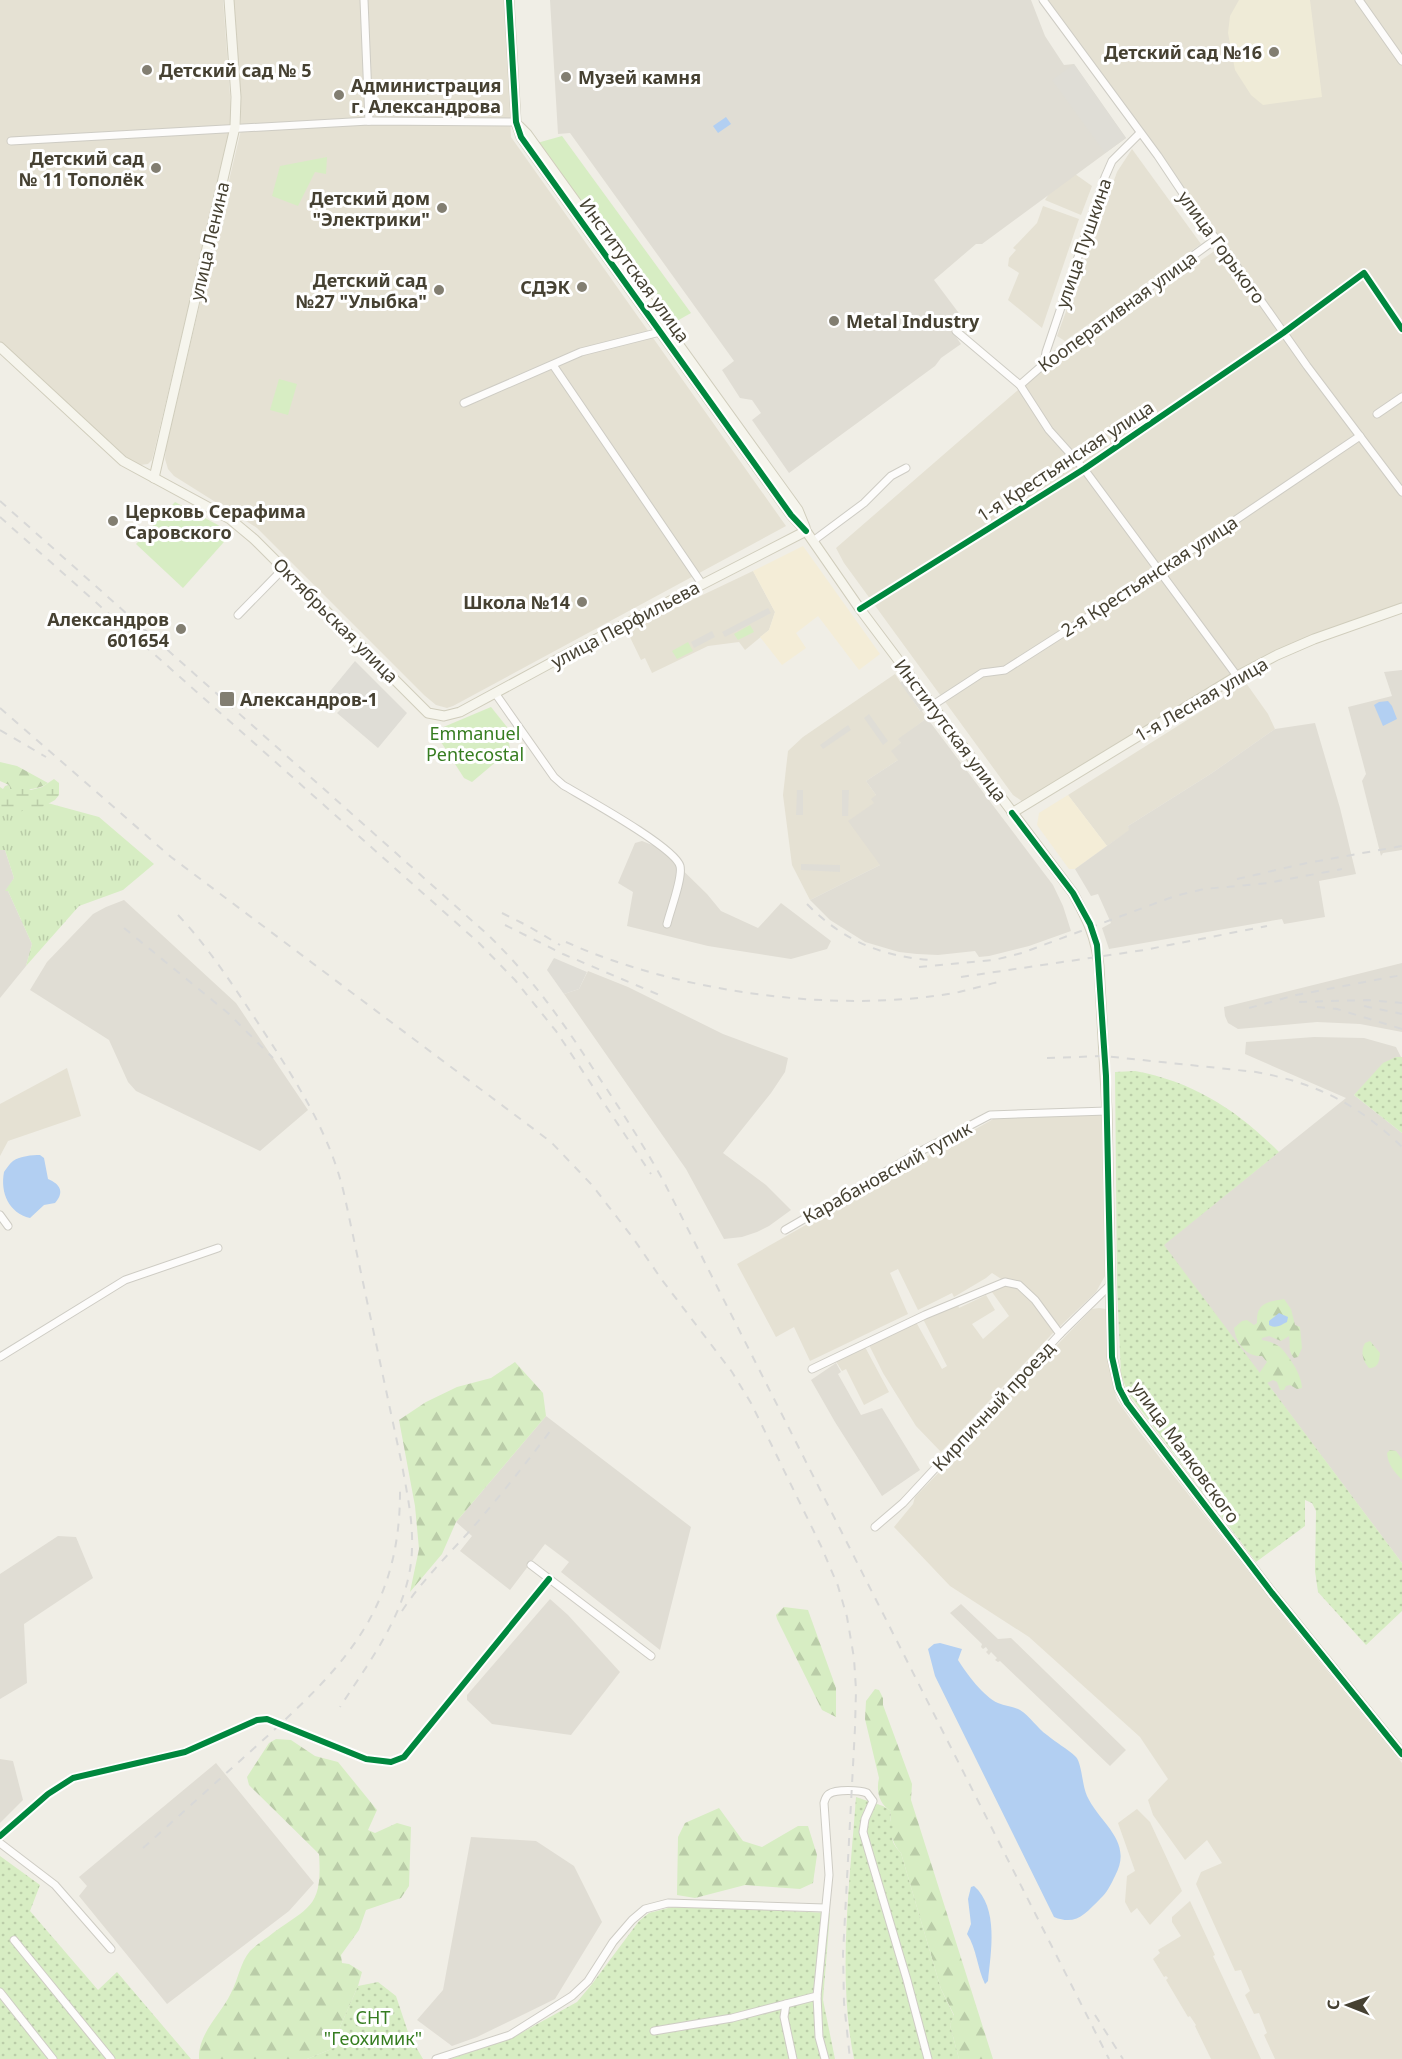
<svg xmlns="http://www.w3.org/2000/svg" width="1402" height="2059" font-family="'Noto Sans',sans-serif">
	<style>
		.residential { fill: #e5e1d3 }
		.commercial { fill: #f4edd7 }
		.industrial { fill: #e0ddd4 }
		.education { fill: #efebd7 }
		.grass { fill: url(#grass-tufts) }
		.forest { fill: url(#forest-firs) }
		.wetland { fill: url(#wetland-marsh) }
		.park { fill: #d7edc3 }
		.garden { fill: url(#garden-dots) }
		.parking { fill: #dfddd6 }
		.water { fill: #b2cff2 }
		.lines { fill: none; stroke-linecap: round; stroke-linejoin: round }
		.street-casing { stroke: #ceccc4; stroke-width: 9 }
		.secondary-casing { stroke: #d0cdbc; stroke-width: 11 }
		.street { stroke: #fdfcfb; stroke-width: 7 }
		.secondary { stroke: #f6f5ed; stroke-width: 9 }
		.rail { stroke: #d8d8d7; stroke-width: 2; stroke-dasharray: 8 8; stroke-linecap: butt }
		.cycleway-casing { stroke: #fff; stroke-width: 10 }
		.cycleway { stroke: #00873e; stroke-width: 6 }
		.poi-dot { fill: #827e71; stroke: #fff; stroke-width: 2 }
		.labels { text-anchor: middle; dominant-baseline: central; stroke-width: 6; stroke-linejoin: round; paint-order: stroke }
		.poi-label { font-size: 18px; font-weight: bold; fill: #464132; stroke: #fff; text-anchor: end }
		.street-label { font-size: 18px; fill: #464132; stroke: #fff }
		.park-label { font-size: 18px; fill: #367d20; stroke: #fff }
	</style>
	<defs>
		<pattern id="grass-tufts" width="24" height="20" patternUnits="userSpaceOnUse" patternTransform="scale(1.5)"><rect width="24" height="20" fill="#d7edc3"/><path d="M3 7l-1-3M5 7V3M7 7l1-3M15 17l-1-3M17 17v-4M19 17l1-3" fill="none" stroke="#bacca8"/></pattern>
		<pattern id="forest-firs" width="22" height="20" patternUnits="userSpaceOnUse" patternTransform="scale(1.5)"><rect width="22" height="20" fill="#d7edc3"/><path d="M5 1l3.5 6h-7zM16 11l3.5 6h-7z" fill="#bacca8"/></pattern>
		<pattern id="wetland-marsh" width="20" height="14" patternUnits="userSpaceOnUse" patternTransform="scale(1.5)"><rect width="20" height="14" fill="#d7edc3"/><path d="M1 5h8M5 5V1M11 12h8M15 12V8" fill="none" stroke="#bacca8"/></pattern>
		<pattern id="garden-dots" width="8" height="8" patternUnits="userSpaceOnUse" patternTransform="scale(1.5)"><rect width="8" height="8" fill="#d7edc3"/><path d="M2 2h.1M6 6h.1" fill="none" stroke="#bacca8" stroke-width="1.8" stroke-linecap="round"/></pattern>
	</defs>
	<rect width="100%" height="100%" fill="#f0eee6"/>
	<g class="residential">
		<polygon points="0,0 223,0 231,109 229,138 152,460 148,464 140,465 131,461 0,342"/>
		<polygon points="233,0 505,0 511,137 786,526 453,706 447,708 436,705 424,695 257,528 174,476 168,469 165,459 166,447 241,130 241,97"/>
		<polygon points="1048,0 1402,0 1402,606 1300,641 1023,802 1013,795 844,563 836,548 1033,377 1223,245"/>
		<polygon points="1132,149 1201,244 1065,341 1057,336 1117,172"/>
		<polygon points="1075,174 1092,186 1081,215 1045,200 1052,189"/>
		<polygon points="1043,206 1079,219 1042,328 1008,300 1019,273 1008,266 1009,258 1016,250 1013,248 1037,223"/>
		<polygon points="753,571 775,612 769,630 745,650 739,642 708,646 652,673 645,658 641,660 627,631"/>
		<polygon points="895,674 920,711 922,711 927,718 899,739 901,743 898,760 866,781 876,795 874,803 880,865 810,900 792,865 783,795 788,751 803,737"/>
		<polygon points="1246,683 1268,714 1275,729 1212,773 1128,826 1130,830 1107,846 1068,795"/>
		<polygon points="67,1068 81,1116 8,1141 0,1156 0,1104"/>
		<polygon points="1102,1114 1105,1276 1096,1292 1052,1334 941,1452 916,1426 883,1373 869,1345 916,1322 942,1369 947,1366 923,1319 958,1305 959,1308 986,1295 995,1310 972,1324 983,1339 1009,1316 992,1292 1009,1284 992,1273 986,1278 954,1297 952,1293 918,1310 898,1269 890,1273 908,1314 810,1361 794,1327 776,1337 737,1264 995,1118"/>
		<polygon points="1099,1308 1106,1309 1110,1373 1117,1400 1139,1431 1294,1630 1402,1763 1402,2059 1275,2059 1264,2035 1267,2033 1259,2013 1254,2014 1245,1995 1250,1991 1241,1970 1235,1971 1196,1884 1201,1872 1222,1863 1207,1840 1185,1860 1153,1815 1148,1800 1168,1779 1140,1737 1029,1637 950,1586 894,1527 913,1504 915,1497 984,1426 1058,1344 1092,1309"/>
		<polygon points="865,1347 889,1392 864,1405 846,1369 842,1371 835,1360"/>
		<polygon points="1137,1809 1150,1822 1182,1891 1150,1925 1137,1908 1131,1913 1125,1902 1127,1876 1135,1871 1118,1823"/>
		<polygon points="1190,1901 1215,1955 1213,1956 1261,2059 1211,2059 1195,2026 1196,2025 1190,2016 1188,2017 1166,1980 1168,1978 1166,1976 1164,1977 1153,1959 1160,1953 1158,1950 1181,1936 1172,1922 1172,1917"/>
	</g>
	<g class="commercial">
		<polygon points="803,546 880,654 859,670 818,616 796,633 806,648 782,665 760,637 769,630 775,612 753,571"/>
		<polygon points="1068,795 1107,846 1075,869 1069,869 1037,825 1039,813"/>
	</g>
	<g class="industrial">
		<polygon points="550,0 1031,0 1045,36 1064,65 1074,64 1126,138 982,244 976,244 934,280 964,320 952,331 961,344 941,358 935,366 789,473 752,420 761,413 752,400 740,398 722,370 734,361 570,133 558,134"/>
		<polygon points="1402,670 1402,850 1383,853 1381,856 1362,781 1366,774 1348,707 1392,696 1384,672"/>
		<polygon points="927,718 1053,885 1063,906 1071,931 1029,946 989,956 979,957 975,951 938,955 917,954 899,952 865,942 830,920 810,900 880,865 848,821 874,803 871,799 876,795 866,781 898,760 891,751 901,743 898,739"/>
		<polygon points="1315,723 1340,808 1356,874 1319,881 1325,917 1284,924 1282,919 1109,949 1102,928 1111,923 1098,894 1091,896 1075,869 1129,830 1128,826 1212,773 1275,729"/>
		<polygon points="642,841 660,848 707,894 721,911 758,928 781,903 831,941 827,949 791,959 708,946 627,926 633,892 618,883 635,843"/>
		<polygon points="0,850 5,850 14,878 6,891 8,891 32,944 26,966 0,998"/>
		<polygon points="124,900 236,1003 308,1110 260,1151 136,1091 128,1082 109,1040 30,990 47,962 93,914 106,907"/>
		<polygon points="1402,963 1402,1032 1360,1024 1317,1022 1238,1029 1228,1023 1225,1016 1224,1007"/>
		<polygon points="588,971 628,987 723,1034 788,1058 785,1072 771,1093 723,1153 766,1185 791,1210 769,1226 757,1232 742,1237 724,1239 686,1169 564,994 579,989"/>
		<polygon points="1314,1037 1364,1038 1396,1047 1401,1057 1396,1057 1354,1095 1402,1133 1402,1563 1163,1245 1346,1098 1245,1054 1246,1042"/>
		<polygon points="836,1363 841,1372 838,1374 861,1415 882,1408 920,1470 882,1496 835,1422 811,1380"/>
		<polygon points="546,1416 691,1527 660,1650 561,1572 569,1562 545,1544 510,1590 460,1551 472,1536 456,1522"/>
		<polygon points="58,1536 76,1537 93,1578 24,1624 27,1683 0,1699 0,1574"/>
		<polygon points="550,1599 568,1615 620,1672 571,1735 492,1724 467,1700 467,1695"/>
		<polygon points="961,1604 998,1639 1011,1638 1126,1750 1110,1766 1000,1661 998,1662 995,1660 997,1658 991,1652 989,1655 986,1652 988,1650 986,1647 983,1649 981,1647 982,1644 950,1613"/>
		<polygon points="0,1759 13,1761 23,1800 0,1823"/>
		<polygon points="216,1763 314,1883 289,1911 167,2004 79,1896 87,1886 79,1877"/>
		<polygon points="471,1837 536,1841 574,1866 602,1922 555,1999 477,2037 452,2046 417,2020 443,1990"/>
	</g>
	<polygon class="education" points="1239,0 1310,0 1322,97 1263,105 1251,95 1235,70 1228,33 1230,16"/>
	<polygon class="grass" points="0,790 99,817 154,864 123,890 79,906 26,966 32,944 8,891 5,891 14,878 5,850 0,850"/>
	<g class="forest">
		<path d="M0,762L17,766L48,783C37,791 24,789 10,789L9,785L0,781Z"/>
		<path d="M1284,1299L1291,1309L1295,1325L1300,1327L1302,1348L1298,1357L1294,1358C1287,1349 1291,1345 1289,1336L1281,1341L1269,1336L1262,1338V1340C1268,1341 1275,1343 1280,1347C1289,1356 1302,1375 1302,1388L1297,1389L1290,1385L1286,1386L1284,1390H1280L1277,1382L1273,1380L1265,1384L1260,1378V1372L1267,1362L1262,1356C1246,1357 1236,1343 1234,1328L1242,1321L1247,1320L1254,1325L1257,1323C1256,1303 1267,1302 1284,1299Z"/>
		<path d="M1370,1341L1380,1353C1379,1361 1379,1368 1369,1368C1363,1361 1360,1352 1365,1343Z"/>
		<polygon points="515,1362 543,1393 546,1416 456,1522 442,1554 410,1592 419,1549 415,1506 399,1420 426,1402 457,1387 491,1378"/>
		<path d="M1390,1450L1396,1451L1402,1459V1480C1394,1471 1388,1465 1387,1453Z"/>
		<polygon points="784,1607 808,1610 836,1688 836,1717 822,1710 777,1619 776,1615"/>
		<path d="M875,1689L879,1690L883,1698V1705L912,1784L911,1800L993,2059H959L950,2025L954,2015L941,1989L901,1853C890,1841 889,1827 891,1811C879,1804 876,1791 879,1778L865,1719L866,1701Z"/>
		<path d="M276,1739L291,1740L315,1756L338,1762L377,1810L368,1830L375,1833L397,1823L411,1827L409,1886L401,1898L366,1910L359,1930L341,1955L342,1963L349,1964L362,1972L358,1986L340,2027L338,2042L334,2048L307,2059H199C198,2033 220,2016 231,1993C238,1980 240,1963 250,1951C255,1946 262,1941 268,1937C307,1906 323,1911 319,1854L249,1785L247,1777L269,1743Z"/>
		<polygon points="719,1808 743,1841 762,1847 798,1826 808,1826 817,1855 813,1883 800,1889 745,1885 695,1898 677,1895 678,1837 685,1823"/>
	</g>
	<polygon class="wetland" points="54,779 59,783 59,795 55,800 37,810 23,810 18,815 11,815 0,809 0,787 3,789 5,786 9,785 10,789 25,787 31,790 42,787"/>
	<g class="park">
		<polygon points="562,136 691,313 675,322 629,254 619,256 537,143"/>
		<polygon points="327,157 326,174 315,172 298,206 272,196 280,166"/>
		<polygon points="279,379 297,384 288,415 270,410"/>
		<polygon points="175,502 218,525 231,534 183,588 136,544"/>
		<polygon points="750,625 754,632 738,640 734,634"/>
		<polygon points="688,642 693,651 677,659 672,651"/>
		<polygon points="491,707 507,727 510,750 472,782 464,778 434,731"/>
	</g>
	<g class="garden">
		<polygon points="1396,1057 1402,1057 1402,1133 1354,1095 1383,1063"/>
		<path d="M1135,1071C1194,1082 1237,1110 1279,1152L1164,1245L1402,1563V1611L1366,1645L1318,1592L1315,1571L1316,1511L1312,1503L1305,1500V1526L1256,1562L1128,1393L1121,1375L1117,1286L1115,1072Z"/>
		<path d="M856,1797L883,1806L891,1811L890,1820L894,1828C890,1840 893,1844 901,1853L941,1989L954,2016L950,2025L959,2059H854C837,1976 850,1882 856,1797Z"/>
		<polygon points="0,1856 40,1885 30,1911 98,1990 117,1972 191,2059 0,2059"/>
		<polygon points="672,1907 728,1908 830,1913 823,2000 835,2059 450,2059 512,2038 577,2002 592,1984 639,1921 649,1913"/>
		<polygon points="378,1982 396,1996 409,2035 423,2059 307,2059 334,2048 338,2042 340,2027 358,1986"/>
	</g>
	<g class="parking">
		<polygon points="1074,64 1126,138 1105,153 1052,80"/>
		<polygon points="768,608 771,613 725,637 722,632"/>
		<polygon points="712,631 715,637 694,648 691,642"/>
		<polygon points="355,661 407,713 378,748 337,713 342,708 327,695"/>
		<polygon points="905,679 925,708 921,712 900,683"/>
		<polygon points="869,714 888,741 883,745 864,718"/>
		<polygon points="848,725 851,730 823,749 820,745"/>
		<polygon points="797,790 803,790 803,815 796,815"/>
		<polygon points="842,790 849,790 848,816 842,816"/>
		<polygon points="801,864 840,865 840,872 801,870"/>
		<polygon points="554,958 587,972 579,989 564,994 547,970"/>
	</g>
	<g class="water">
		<polygon points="726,117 731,124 718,133 713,126"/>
		<polygon points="1388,701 1392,706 1397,719 1383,726 1374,705 1379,702"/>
		<path d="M40,1155L44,1158L48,1179C60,1184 65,1192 55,1203L44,1205L30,1218C9,1213 0,1193 4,1172C7,1168 9,1164 13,1161C20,1156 32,1155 40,1155Z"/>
		<path d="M1279,1313L1288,1317L1287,1322C1281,1325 1276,1329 1269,1325V1321Z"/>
		<path d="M940,1643L962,1649L958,1660C966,1673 984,1697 998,1703C1005,1706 1013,1706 1020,1710C1030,1716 1037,1728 1047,1735C1056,1743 1067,1748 1076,1757C1082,1764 1082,1785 1087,1796C1100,1824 1134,1841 1115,1876C1111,1884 1107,1893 1100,1899C1085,1914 1076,1926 1054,1917L935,1676L928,1649L934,1644Z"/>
		<path d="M974,1886C999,1908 991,1952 988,1981L985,1984C977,1968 977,1949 967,1934L971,1924L968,1899L971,1887Z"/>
	</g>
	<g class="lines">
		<defs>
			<g id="street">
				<polyline points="364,0 369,121"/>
				<polyline points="1043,0 1158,156 1198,216 1231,258 1307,366 1402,492"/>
				<polyline points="1359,0 1402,61"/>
				<polyline points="11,141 369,121 516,122"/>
				<polyline points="956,331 1020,385 1049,430 1084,469 1237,676"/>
				<polyline points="1044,364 1046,352 1105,177 1112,161 1140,133"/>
				<polyline points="553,365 702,584"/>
				<polyline points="1020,385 1044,364 1216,239"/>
				<polyline points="464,403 581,352 660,332"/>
				<polyline points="1377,414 1402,397"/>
				<polyline points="813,541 864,503 891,476 906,468"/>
				<polyline points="860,609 1084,469 1283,333 1364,273 1402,329"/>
				<polyline points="238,615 284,568"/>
				<path d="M495,693L554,777L563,785C583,797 675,847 680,866C683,878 670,911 667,924"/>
				<polyline points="933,705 982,673 1005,670 1160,571 1360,436"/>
				<polyline points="0,1215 8,1226"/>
				<polyline points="785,1230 923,1150 990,1115 1107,1111"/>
				<polyline points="0,1357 125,1280 218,1248"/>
				<polyline points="812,1369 925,1315 1005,1282 1019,1285 1035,1300 1060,1334"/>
				<polyline points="875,1527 903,1503 1060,1334 1110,1285"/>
				<polyline points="531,1565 651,1656"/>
				<polyline points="0,1836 48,1794 73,1778 185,1752 257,1720 267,1719 366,1759 391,1762 404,1757 549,1579"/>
				<polyline points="0,1843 55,1885 111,1949"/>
				<polyline points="14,1940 111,2059"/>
				<polyline points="0,1992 53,2059"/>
				<polyline points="786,2004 784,2017 793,2059"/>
				<polyline points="654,2031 732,2018 817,1996"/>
				<polyline points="436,2059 510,2035 572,1996 588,1981 613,1942 632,1920 645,1909 668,1903 825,1908"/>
				<path d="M825,2059L819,2037L817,1996L829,1875L824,1803C825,1799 826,1796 829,1794C836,1789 860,1790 867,1793L873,1801L865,1819L863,1832L907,1980L928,2059"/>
			</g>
			<g id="secondary">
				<path d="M509,0L516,122L521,137L791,515L806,531L860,609L1073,893C1087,919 1096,936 1099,966L1107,1111L1112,1357L1119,1388L1127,1403L1272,1593L1402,1754"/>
				<polyline points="519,126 527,134 798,510 805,527"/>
				<polyline points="0,347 123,461 230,519 254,539 428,713 444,716 460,712 571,652 806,531"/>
				<polyline points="154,478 235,127 236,97 229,0"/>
				<polyline points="1012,813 1237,676 1277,655 1314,639 1402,608"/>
			</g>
		</defs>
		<use href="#street" class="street-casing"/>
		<use href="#secondary" class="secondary-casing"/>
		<use href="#street" class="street"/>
		<use href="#secondary" class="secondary"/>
		<g class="rail">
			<path d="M0,501L487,934C529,974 561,1019 592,1067C617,1104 641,1141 663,1180L1109,2059"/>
			<polyline points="0,517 479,943 515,980 556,1031 651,1174"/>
			<polyline points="0,708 171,857 551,1142 592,1185 633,1238 662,1280 732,1372 751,1403 821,1546 838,1586 847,1617 854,1658 856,1690 855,1728 843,1954 844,2003 850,2059"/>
			<polyline points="0,730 46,757"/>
			<polyline points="1237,879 1307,863 1402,846"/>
			<path d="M807,904C842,940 882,957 932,960"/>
			<polyline points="502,913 528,926 560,945"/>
			<path d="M178,915C210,949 234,987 260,1026C296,1081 331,1134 345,1198L402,1465C407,1493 413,1520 412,1548C411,1608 371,1659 340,1707"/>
			<polyline points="505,925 563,954 664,997"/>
			<polyline points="124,928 228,1013 273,1058"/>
			<path d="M566,942C677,992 838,1015 959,992C972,989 985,985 999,982"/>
			<polyline points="919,967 994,960 1022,953 1175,896 1204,889 1268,883 1342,869"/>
			<polyline points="961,977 1144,950 1267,926"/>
			<polyline points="1299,1002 1368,1000 1402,1003"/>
			<polyline points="1364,1006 1402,1014"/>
			<polyline points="1317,1007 1337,1009 1402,1029"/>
			<polyline points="1249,1008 1296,995 1402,975"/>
			<path d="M1047,1058L1104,1056L1256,1072C1316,1083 1358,1104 1402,1147"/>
			<path d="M402,1611C421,1582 444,1559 467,1534C497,1500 524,1466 551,1430"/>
			<path d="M143,1848C179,1816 215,1783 251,1751C338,1672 401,1615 400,1489"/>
			<polyline points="1095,2015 1123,2059"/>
		</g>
		<defs>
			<g id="cycleway">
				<polyline points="509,0 516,122 521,137 791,515 806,531"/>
				<polyline points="860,609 1084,469 1283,333 1364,273 1402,329"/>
				<polyline points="1012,813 1073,893 1090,924 1097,945 1106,1076 1112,1357 1119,1388 1127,1403 1272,1593 1402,1754"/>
				<polyline points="0,1836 48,1794 73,1778 185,1752 257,1720 267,1719 366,1759 391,1762 404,1757 549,1579"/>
			</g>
		</defs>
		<use href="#cycleway" class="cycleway-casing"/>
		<use href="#cycleway" class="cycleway"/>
	</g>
	<g class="poi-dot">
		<circle cx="1274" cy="52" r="6"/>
		<circle cx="147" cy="70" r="6"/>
		<circle cx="566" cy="77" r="6"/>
		<circle cx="339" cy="95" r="6"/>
		<circle cx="156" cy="168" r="6"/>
		<circle cx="442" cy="208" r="6"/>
		<circle cx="582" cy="287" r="6"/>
		<circle cx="439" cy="290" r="6"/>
		<circle cx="834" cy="321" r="6"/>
		<circle cx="113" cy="521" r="6"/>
		<circle cx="582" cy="602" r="6"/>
		<circle cx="181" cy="629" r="6"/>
		<rect x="219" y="691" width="16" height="16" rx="3"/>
	</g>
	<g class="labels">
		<g class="poi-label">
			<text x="1262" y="52">Детский сад №16</text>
			<text x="159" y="70" text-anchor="start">Детский сад № 5</text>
			<text x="578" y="77" text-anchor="start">Музей камня</text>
			<text x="351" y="85" text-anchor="start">Администрация<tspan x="351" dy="21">г. Александрова</tspan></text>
			<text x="144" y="158">Детский сад<tspan x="144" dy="21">№ 11 Тополёк</tspan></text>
			<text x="430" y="198">Детский дом<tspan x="430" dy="21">"Электрики"</tspan></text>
			<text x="427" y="280">Детский сад<tspan x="427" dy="21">№27 "Улыбка"</tspan></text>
			<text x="570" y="287">СДЭК</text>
			<text x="846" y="321" text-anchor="start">Metal Industry</text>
			<text x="125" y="511" text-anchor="start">Церковь Серафима<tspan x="125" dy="21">Саровского</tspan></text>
			<text x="570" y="602">Школа №14</text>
			<text x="169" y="619">Александров<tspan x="169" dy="21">601654</tspan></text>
			<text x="240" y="699" text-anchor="start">Александров-1</text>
		</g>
		<g class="street-label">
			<text transform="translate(209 241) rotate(-77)">улица Ленина</text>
			<text transform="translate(1083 243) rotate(-71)">улица Пушкина</text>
			<text transform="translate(1222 247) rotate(54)">улица Горького</text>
			<text transform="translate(635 270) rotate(54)">Институтская улица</text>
			<text transform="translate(1117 311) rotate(-36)">Кооперативная улица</text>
			<text transform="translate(1065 461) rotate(-33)">1-я Крестьянская улица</text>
			<text transform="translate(1149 576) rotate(-33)">2-я Крестьянская улица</text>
			<text transform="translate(336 620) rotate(45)">Октябрьская улица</text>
			<text transform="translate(625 624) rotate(-28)">улица Перфильева</text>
			<text transform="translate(1201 699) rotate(-30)">1-я Лесная улица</text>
			<text transform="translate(951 730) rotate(53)">Институтская улица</text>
			<text transform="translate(887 1172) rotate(-29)">Карабановский тупик</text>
			<text transform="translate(993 1406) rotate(-47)">Кирпичный проезд</text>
			<text transform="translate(1186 1452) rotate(54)">улица Маяковского</text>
		</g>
		<g class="park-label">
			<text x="475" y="733">Emmanuel<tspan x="475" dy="21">Pentecostal</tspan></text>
			<text x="373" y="2017">СНТ<tspan x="373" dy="21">"Геохимик"</tspan></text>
		</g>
	</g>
	<g transform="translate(1348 2005) rotate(271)" stroke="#ffffff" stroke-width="4.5" paint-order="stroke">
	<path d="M0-4.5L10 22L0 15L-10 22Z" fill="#464132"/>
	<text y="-9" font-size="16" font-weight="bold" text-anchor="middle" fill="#464132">С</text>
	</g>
</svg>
